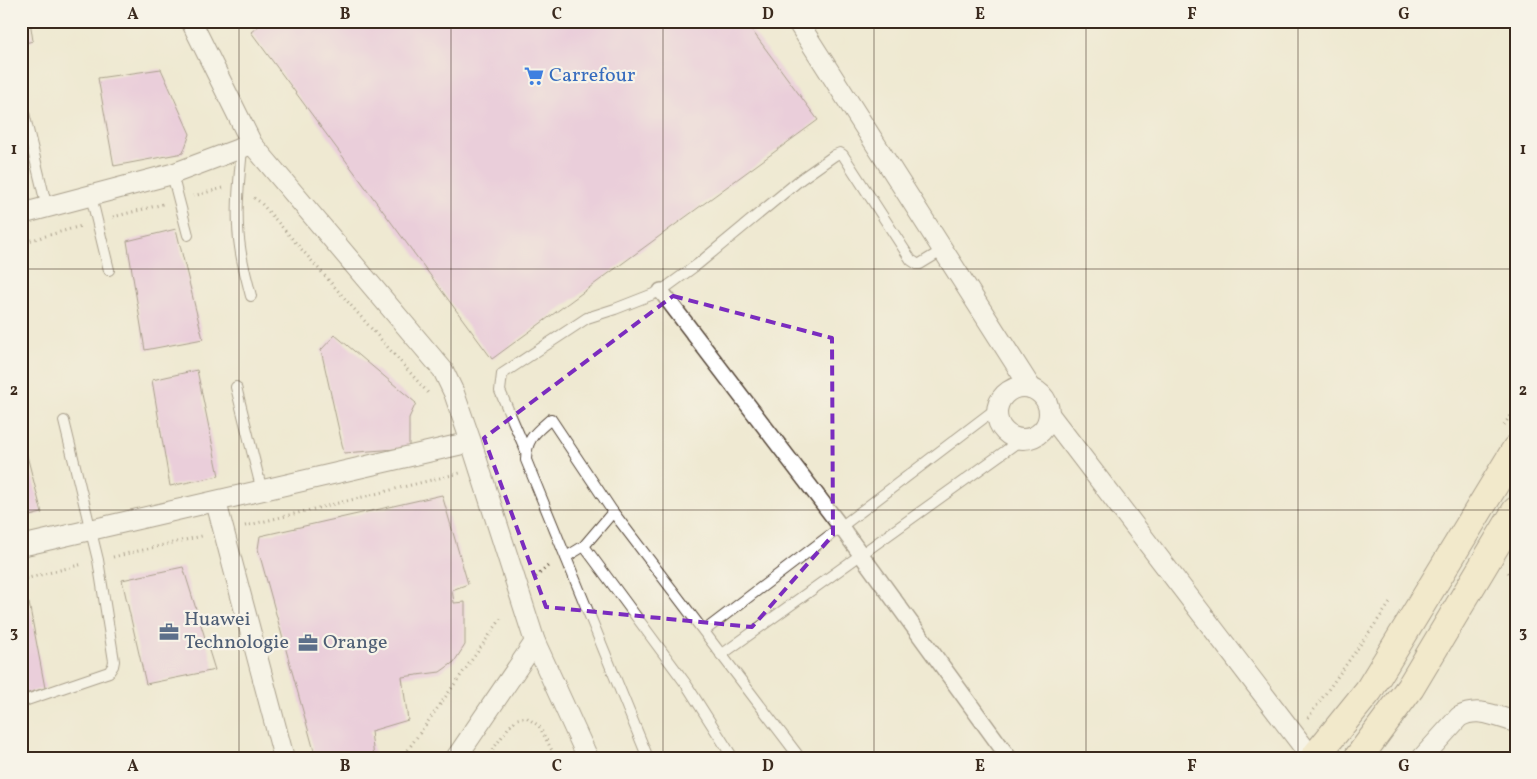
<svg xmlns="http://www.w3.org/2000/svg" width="1537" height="779" font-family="Vollkorn,serif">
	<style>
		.building { fill: #e5aee5 }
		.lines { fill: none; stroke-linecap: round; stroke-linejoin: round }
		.service-casing { stroke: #564739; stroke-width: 12 }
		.pedestrian-casing { stroke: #564739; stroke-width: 18 }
		.minor-casing { stroke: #564739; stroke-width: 22 }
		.secondary-casing { stroke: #564739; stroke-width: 30 }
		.path { stroke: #564739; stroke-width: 3; stroke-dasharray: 1 4; stroke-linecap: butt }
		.service { stroke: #fff; stroke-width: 10 }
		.pedestrian { stroke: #fff; stroke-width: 15 }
		.minor { stroke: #fff; stroke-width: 20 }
		.secondary { stroke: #f7e8c3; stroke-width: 28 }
		.marked { fill: none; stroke: #7b2cbf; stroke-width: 4; stroke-dasharray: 10 6; stroke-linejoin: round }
		.grid { fill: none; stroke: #3b2a1e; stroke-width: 1; stroke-opacity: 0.55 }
		.labels { text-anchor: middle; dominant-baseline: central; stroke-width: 4.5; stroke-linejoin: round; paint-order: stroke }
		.shop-label { font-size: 20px; fill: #366cbe; stroke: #f7f3e8; text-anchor: start }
		.service-label { font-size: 20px; fill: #4e5e75; stroke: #f7f3e8; text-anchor: start }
		.neatline { fill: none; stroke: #3b2a1e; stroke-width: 2 }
		.grid-label { font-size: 16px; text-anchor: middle; font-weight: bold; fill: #3b2a1e }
	</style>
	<rect width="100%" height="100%" fill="#f7f3e8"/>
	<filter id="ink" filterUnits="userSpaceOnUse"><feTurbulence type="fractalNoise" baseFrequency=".02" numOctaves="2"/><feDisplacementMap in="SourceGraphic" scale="10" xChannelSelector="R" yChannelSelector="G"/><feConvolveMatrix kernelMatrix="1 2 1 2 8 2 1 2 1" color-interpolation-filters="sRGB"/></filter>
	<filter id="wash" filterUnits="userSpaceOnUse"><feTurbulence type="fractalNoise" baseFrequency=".0096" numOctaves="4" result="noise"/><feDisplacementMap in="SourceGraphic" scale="20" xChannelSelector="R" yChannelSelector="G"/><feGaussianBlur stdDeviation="1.12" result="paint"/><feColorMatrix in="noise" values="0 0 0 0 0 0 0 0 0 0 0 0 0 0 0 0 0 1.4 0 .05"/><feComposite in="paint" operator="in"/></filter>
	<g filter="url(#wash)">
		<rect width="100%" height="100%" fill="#efe9d2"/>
		<g id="blocks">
			<g class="building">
				<polygon points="21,21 30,21 33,41 21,44"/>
				<polygon points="265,21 745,21 818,120 492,359 251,32"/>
				<polygon points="161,69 190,134 183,153 114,166 98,78"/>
				<polygon points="176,229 203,339 145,350 127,241"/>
				<polygon points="335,335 416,403 409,418 409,448 344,453 321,350"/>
				<polygon points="197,370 219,476 170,486 152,380"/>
				<polygon points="21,433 42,513 21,518"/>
				<polygon points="442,495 468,584 452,590 454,603 465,602 465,645 454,662 440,672 402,677 408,720 371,731 374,758 316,758 258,549 260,536"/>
				<polygon points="183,567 215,670 146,684 122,580"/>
				<polygon points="29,603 45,688 21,695 21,605"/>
				<polygon points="504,752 514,758 500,758"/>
				<polygon points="212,753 213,758 194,758 194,757"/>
			</g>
		</g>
	</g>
	<g filter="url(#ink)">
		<use href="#blocks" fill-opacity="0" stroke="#564739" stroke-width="1"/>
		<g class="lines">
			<defs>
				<g id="service">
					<polyline points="21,101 47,208"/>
					<path d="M242,149C239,181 235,214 240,247C242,263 247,280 251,296"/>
					<polyline points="172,174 188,235"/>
					<polyline points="91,196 109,270"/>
					<polyline points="21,303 22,305"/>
					<polyline points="236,387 262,491"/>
					<polyline points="526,451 500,391 502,374 587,318 615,309 661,291 698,264 801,179 835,155 840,153 843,155 911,260 917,264 920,264 943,250"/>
					<polyline points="584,546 686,684 733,758"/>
					<polyline points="566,557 584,546 613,512"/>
					<polyline points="704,631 997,408"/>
					<polyline points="721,655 1022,439"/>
					<polyline points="21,702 109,672 113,666 114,661 98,560 64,421"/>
					<path d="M648,758L526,460C526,438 536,432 551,419L613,512L800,758"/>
				</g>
				<polyline id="pedestrian" points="661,291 841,527 1009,758"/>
				<g id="minor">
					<polyline points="191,21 252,144 443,370 454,393 471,442 535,642 588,758"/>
					<polyline points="797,21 1031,388"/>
					<polyline points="21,214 172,174 252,144"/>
					<circle cx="1023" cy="413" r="26"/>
					<polyline points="1049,414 1312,758"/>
					<polyline points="216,502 284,758"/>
					<polyline points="21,546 471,442"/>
					<polyline points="456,758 535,642"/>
					<path d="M1422,758L1459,717C1478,706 1497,717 1516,722"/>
				</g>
				<g id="secondary">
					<polyline points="1314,758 1369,690 1516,449"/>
					<polyline points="1358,758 1410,688 1516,511"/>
				</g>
			</defs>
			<use href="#service" class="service-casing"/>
			<use href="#pedestrian" class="pedestrian-casing"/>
			<use href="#minor" class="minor-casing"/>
			<use href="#secondary" class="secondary-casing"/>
			<g class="path">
				<polyline points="193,196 223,188"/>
				<polyline points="254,198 260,202 428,393"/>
				<polyline points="113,217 163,204"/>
				<polyline points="21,243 81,226"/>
				<polyline points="1504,425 1516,407"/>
				<polyline points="245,526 460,473"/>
				<polyline points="113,557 202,536"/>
				<polyline points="1508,572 1516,578"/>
				<polyline points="536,577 550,564"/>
				<polyline points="21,580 83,564"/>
				<polyline points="1308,718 1390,603"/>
				<polyline points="402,758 503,616"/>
				<polyline points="487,758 508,728 517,719 526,717 539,726 556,758"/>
			</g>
			<use href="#service" class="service"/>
			<use href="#pedestrian" class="pedestrian"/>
			<use href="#minor" class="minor"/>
			<use href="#secondary" class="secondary"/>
		</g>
	</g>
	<path d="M0 0H1537V779H0ZM673,296L832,338L833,535L752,627L546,607L484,438Z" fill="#efe9d2" fill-opacity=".55" fill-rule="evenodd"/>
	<path class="marked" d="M673,296L832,338L833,535L752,627L546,607L484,438Z"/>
	<path class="grid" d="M239,21V758M451,21V758M663,21V758M874,21V758M1086,21V758M1298,21V758M21,269H1516M21,510H1516"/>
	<defs>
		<symbol id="supermarket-bare" viewBox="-9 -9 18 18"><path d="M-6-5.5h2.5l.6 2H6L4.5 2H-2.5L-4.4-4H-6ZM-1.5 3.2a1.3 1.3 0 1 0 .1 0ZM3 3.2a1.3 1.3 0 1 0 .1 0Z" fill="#3f7fe0" stroke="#f7f3e8" stroke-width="2.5" paint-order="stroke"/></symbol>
		<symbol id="office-bare" viewBox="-9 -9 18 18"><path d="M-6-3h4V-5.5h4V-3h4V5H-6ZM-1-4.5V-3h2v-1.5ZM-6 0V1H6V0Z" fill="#5c6f8a" stroke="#f7f3e8" stroke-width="2.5" paint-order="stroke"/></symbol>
	</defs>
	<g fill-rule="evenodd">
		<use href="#supermarket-bare" x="520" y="62" width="28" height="28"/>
		<use href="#office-bare" x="155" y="618" width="28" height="28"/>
		<use href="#office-bare" x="294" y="629" width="28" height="28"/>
	</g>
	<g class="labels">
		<g class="shop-label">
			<text x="549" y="76">Carrefour</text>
		</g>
		<g class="service-label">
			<text x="184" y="620">Huawei<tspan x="184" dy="23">Technologie</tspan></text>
			<text x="323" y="643">Orange</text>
		</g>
	</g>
	<rect width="1537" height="779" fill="none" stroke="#f7f3e8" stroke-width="55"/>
	<rect x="28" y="28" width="1482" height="724" class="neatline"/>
	<g class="grid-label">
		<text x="133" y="19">A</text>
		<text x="345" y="19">B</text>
		<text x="557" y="19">C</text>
		<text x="768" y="19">D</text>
		<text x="980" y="19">E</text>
		<text x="1192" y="19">F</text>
		<text x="1404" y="19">G</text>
		<text x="14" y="154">1</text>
		<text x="1523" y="154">1</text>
		<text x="14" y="395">2</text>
		<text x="1523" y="395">2</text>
		<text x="14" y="637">3</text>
		<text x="1523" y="637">3</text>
		<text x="133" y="771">A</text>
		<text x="345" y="771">B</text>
		<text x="557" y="771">C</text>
		<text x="768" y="771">D</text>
		<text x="980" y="771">E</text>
		<text x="1192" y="771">F</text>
		<text x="1404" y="771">G</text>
	</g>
</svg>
